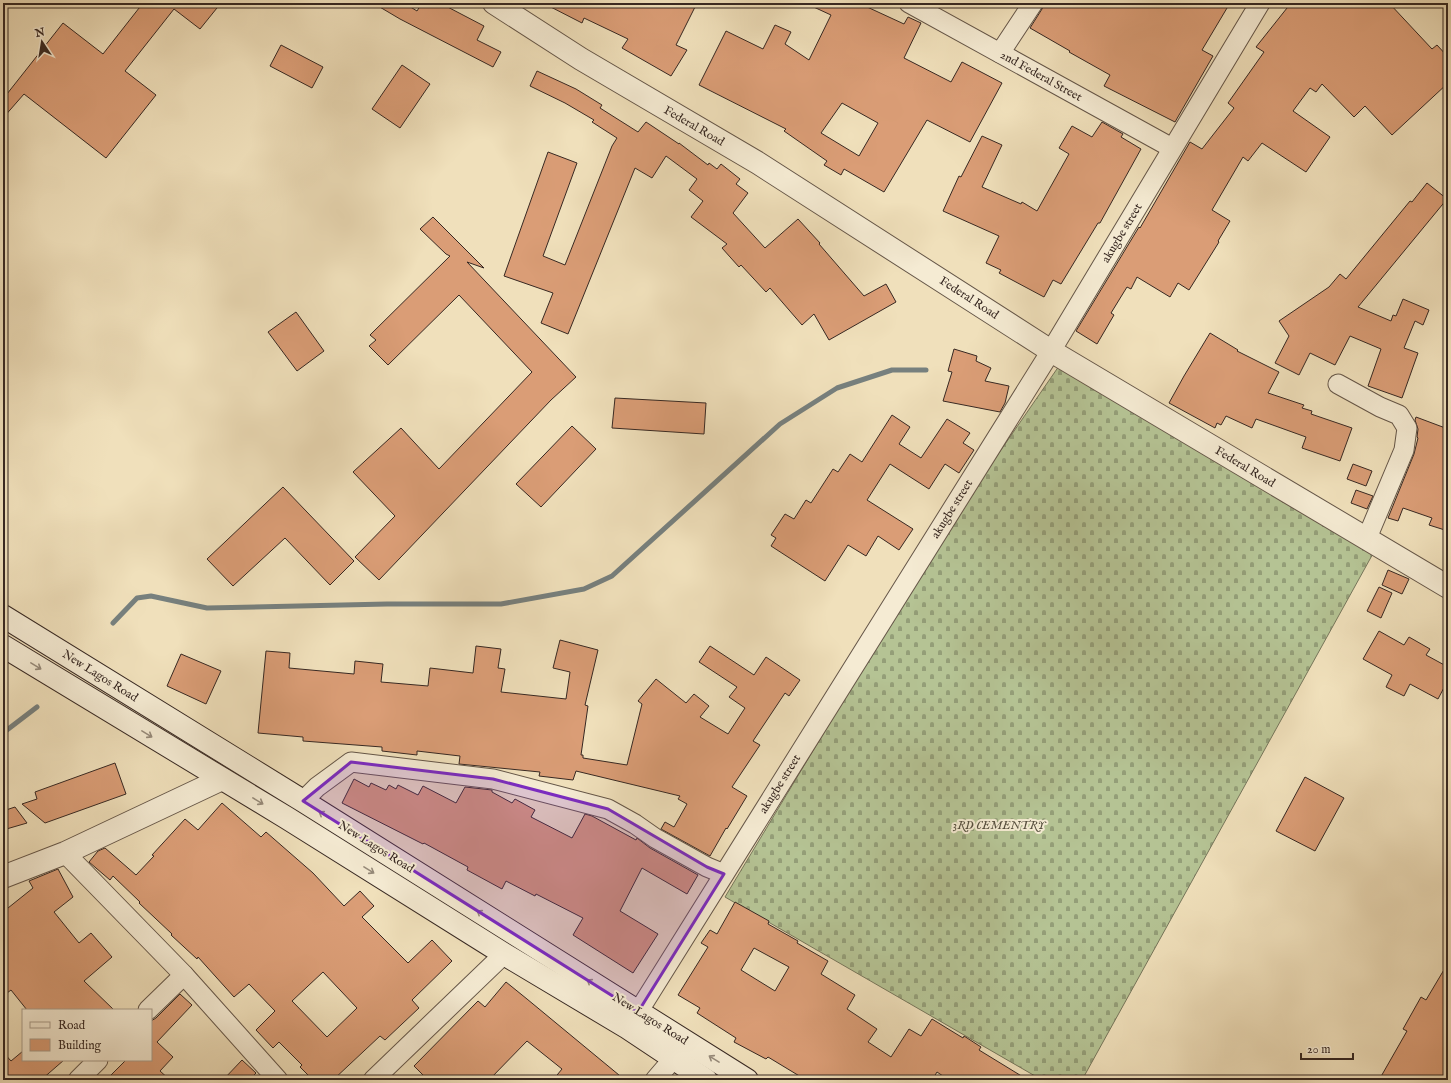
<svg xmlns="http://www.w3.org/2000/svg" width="1451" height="1083" font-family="'IM FELL English',serif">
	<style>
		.cemetery { fill: url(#cemetery-stones); stroke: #76765b }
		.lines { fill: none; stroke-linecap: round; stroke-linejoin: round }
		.stream { stroke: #77807e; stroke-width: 5 }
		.building { fill: #da9d76; stroke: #372822; fill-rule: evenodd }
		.minor-casing { stroke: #655648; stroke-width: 21 }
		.tertiary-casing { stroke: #655648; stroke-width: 24 }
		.secondary-casing { stroke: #372822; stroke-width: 24 }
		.minor { stroke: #f5ebd3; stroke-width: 19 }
		.tertiary { stroke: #f5ebd3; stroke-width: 22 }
		.secondary { stroke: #f5ebd3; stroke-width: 22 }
		.oneway { stroke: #968a7a }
		.marked { fill: #7b2cbf; fill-opacity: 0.2; stroke: #7b2cbf; stroke-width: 3; stroke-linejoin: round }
		.labels { text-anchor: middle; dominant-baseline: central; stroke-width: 4; stroke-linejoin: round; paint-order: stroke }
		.street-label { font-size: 12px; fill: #372822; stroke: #f5ebd3 }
		.park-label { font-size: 12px; font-style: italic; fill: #564f3e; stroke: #f5ebd3 }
	</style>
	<defs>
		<pattern id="cemetery-stones" width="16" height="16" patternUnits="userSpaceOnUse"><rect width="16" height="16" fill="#b5c394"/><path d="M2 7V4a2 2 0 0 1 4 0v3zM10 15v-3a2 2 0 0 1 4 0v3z" fill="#949e78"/></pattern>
	</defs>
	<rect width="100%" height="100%" fill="#f0e0bb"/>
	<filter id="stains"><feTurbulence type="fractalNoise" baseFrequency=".005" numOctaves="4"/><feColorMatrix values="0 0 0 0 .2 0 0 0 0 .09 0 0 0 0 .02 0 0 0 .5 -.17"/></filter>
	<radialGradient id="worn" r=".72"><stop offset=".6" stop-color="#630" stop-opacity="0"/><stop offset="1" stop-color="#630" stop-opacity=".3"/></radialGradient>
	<polygon class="cemetery" points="1059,366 1375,550 1082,1080 1042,1080 725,897 947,528"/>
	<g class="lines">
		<g class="stream">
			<polyline points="113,623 137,598 151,596 207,608 387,604 501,604 584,589 612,576 780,424 837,388 892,370 926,370"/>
			<polyline points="3,733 37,707"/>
		</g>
	</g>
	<g class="building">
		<polygon points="143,3 221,3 200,29 174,9 125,71 156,95 106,158 24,94 3,118 3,99 63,23 103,54"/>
		<polygon points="373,3 404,3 417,11 422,3 440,3 484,26 477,40 501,52 493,67 400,19"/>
		<polygon points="543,3 697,3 676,45 687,50 671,76 622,48 628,39 584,18 582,23"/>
		<path d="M805,3H867L865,6L904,24L908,17L921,23L904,58L951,82L962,62L1002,83L970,142L927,120L884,192L844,169L841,175L824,165L827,161L784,131L786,129L699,85L726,31L763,49L775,25L791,32L785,44L809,60L831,15ZM842,103L878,123L859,156L821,133Z"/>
		<polygon points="1044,3 1230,3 1202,50 1213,56 1175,122 1104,86 1110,75 1069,52 1070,51 1030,28 1042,9"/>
		<polygon points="1291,3 1389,3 1432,49 1437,45 1448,57 1448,83 1392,135 1365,106 1354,117 1322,84 1316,92 1310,88 1293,111 1330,137 1306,172 1262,143 1248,161 1243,157 1212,210 1230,221 1218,241 1219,242 1189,290 1178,283 1170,297 1137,277 1131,289 1127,287 1111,313 1114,315 1097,344 1076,331 1139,227 1140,228 1190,142 1202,149 1234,108 1228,103 1264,52 1256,47"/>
		<polygon points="281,45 323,67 312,88 270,66"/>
		<polygon points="402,65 430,84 400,128 372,109"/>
		<polygon points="537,71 576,89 602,105 600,108 638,132 646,122 679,144 679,143 708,165 709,163 717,169 721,164 740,179 736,184 748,193 733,213 765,248 798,219 820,243 819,244 864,296 886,284 896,302 829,340 814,314 802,325 770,288 766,292 741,265 739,267 722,248 727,244 691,217 703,201 689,190 697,179 666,156 652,178 635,168 568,334 541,323 553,293 504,276 548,152 577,163 543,256 565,265 612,146 617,138 592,122 594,120 565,103 530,86"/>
		<polygon points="1102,122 1123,134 1121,137 1141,149 1100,223 1098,223 1061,284 1053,280 1044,297 999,273 1001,270 986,263 999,236 943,211 959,176 961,177 982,136 1002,145 982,187 1021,204 1022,202 1037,211 1069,154 1059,148 1072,126 1092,137"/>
		<polygon points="1427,183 1447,199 1358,307 1391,321 1393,315 1396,316 1403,299 1429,310 1423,325 1415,321 1404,348 1418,353 1402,398 1368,386 1381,349 1350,336 1335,365 1310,353 1299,375 1275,363 1289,336 1279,321 1329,287 1340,274 1346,279 1410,201 1412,202"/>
		<polygon points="433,217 484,268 467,262 576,377 551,400 379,580 355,557 395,516 353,472 401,428 439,469 532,372 459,295 388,365 369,346 376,340 370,335 450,256 446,254 420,229"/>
		<polygon points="296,312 324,351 297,371 268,332"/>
		<polygon points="1210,333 1238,350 1237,351 1279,372 1268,393 1304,405 1302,408 1312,411 1311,414 1352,428 1340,461 1302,448 1306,437 1256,419 1252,428 1226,416 1221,425 1217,423 1215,428 1169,403 1184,376"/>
		<polygon points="954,349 977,356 976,361 991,368 985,381 1009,386 1005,403 1000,412 943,401 952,372 948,371"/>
		<polygon points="615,398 706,403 704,434 612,428"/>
		<polygon points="892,415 910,427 899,444 921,458 947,419 970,433 963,443 974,450 959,473 945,464 929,489 890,464 867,500 913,529 899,550 878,536 866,556 848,545 825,581 771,546 776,538 771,535 785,514 794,519 806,500 811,503 833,469 838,472 850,454 862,462"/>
		<polygon points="1416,417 1448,429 1448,531 1429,525 1432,518 1403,508 1398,521 1388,518 1414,454 1418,438 1417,437 1418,429 1415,420"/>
		<polygon points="572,426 596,449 541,507 516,484"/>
		<polygon points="1353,464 1372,471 1366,486 1347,479"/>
		<polygon points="283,487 354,561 330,585 285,538 233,586 207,559"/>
		<polygon points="1356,490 1373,496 1367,509 1351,503"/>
		<polygon points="1388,570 1409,579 1402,594 1382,585"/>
		<polygon points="1379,587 1392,593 1381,618 1367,611"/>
		<polygon points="1379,631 1404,645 1409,637 1430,649 1426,655 1448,667 1448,680 1438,699 1410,684 1404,696 1386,687 1392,675 1363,659"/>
		<polygon points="560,640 598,650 585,705 588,706 581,755 583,755 583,758 627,765 642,704 638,701 656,679 686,703 694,694 709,706 700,717 728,734 745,708 729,697 737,687 699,662 710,646 754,675 766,657 800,680 789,696 785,693 753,741 760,745 732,787 747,796 727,829 726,828 710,856 661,829 665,822 674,827 687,804 678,799 680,796 576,771 573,780 539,776 540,772 459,764 460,756 417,751 417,755 382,751 382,747 303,741 303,737 258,733 266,651 290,653 289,668 354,674 355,661 383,664 381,682 428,686 430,668 473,673 476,646 501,649 498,668 505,669 501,692 566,699 570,672 553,668"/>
		<polygon points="181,654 221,671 206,704 167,686"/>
		<polygon points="115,763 126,794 45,823 22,804 37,799 35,792"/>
		<polygon points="1305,777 1344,798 1315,851 1276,831"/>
		<polygon points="354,779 369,787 371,783 386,790 389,785 396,789 398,785 418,795 423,786 456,803 465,787 492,790 492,792 512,803 515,799 535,810 531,817 572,838 585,814 592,816 636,840 637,838 650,848 698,875 687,894 642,868 620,911 658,934 633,973 573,935 583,918 536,894 535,896 506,881 502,889 467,870 468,867 424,843 423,844 342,803"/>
		<path d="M222,803L261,837L266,832L313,873L344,906L360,891L374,906L362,917L408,963L432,940L452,961L412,1000L419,1008L385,1040L380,1036L333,1080H313L300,1067L302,1065L279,1042L273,1048L256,1030L275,1011L249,984L234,997L198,957L197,959L171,935L172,934L139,903L140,902L113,876L110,880L89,862L98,851L105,848L136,875L154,856L152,855L185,819L198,830ZM323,972L357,1008L327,1037L292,1001Z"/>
		<polygon points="15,807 27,823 3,830 3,811"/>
		<polygon points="58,869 73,897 54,912 79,943 91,933 112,957 84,981 114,1010 27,1010 11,990 3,996 3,912 33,888 29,881"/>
		<path d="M735,902L769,921L768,924L798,941L797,943L828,961L821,974L855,995L847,1009L877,1029L868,1042L891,1057L909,1029L921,1036L932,1019L963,1038L964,1036L981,1047L979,1050L1028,1080H949L937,1072L932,1080H806L768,1057L766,1059L734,1042L736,1038L697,1013L700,1008L678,995L708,947L701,943L710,930L717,934ZM754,948L789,967L775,991L741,970Z"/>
		<polygon points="1448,963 1448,1080 1379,1080 1407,1031 1403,1029 1421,997 1426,1000"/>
		<polygon points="506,982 527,999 625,1080 553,1080 562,1069 527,1041 489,1080 428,1080 414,1066 478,1001 485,1007"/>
		<polygon points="180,994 192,1005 157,1042 173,1057 160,1071 170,1080 106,1080 126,1060 151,1060 151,1021 156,1018"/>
		<polygon points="23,1051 23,1060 64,1060 41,1080 3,1080 3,1052 11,1061"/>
		<polygon points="242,1060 256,1073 249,1080 223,1080"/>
	</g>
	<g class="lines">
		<defs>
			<g id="minor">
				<polyline points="909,3 1172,148"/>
				<polyline points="1000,53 1033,3"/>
				<polyline points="1338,384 1380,407 1399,415 1407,428 1404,450 1367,538"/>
				<polyline points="303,801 317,787 351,762 493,779 608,809 635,824 655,838 707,867 724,874"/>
				<polyline points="65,853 184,975 278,1080"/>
				<polyline points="148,1010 184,975"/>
				<polyline points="638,1012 1051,351 1260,3"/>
				<polyline points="78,1080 98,1060"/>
				<polyline points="373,1080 504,954"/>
				<polyline points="655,1080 673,1059"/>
			</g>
			<g id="tertiary">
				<polyline points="494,3 581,59 758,163 1051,351 1448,587"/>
				<polyline points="3,877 65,853 222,779"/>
			</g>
			<g id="secondary">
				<polyline points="3,616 303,801 747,1080"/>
				<polyline points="3,646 287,818 504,954 628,1028 706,1080"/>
			</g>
		</defs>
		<use href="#minor" class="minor-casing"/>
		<use href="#tertiary" class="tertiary-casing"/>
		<use href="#secondary" class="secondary-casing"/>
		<use href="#minor" class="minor"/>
		<use href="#tertiary" class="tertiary"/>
		<use href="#secondary" class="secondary"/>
	</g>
	<defs><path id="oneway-shaft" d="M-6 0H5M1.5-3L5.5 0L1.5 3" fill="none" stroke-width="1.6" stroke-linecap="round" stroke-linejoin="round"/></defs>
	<g class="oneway">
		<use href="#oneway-shaft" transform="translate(36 666) rotate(31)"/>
		<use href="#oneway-shaft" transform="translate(147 734) rotate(31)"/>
		<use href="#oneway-shaft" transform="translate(258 801) rotate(31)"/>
		<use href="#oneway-shaft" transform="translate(324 815) rotate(-148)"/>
		<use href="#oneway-shaft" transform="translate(369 870) rotate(32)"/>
		<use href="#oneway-shaft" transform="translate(482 914) rotate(-148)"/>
		<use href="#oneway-shaft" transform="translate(592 983) rotate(-148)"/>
		<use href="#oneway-shaft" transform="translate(714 1059) rotate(-148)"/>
	</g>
	<path class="marked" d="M351,762L493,779L608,809L707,867L724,874L638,1012L303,801Z"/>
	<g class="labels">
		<g class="street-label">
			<text transform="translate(1041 76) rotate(29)">2nd Federal Street</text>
			<text transform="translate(694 126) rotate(30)">Federal Road</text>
			<text transform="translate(1122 233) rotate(-59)">akugbe street</text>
			<text transform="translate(969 298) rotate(33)">Federal Road</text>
			<text transform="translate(1245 467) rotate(31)">Federal Road</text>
			<text transform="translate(952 509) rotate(-58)">akugbe street</text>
			<text transform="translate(100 676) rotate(32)">New Lagos Road</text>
			<text transform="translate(780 784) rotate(-58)">akugbe street</text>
			<text transform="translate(376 847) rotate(32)">New Lagos Road</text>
			<text transform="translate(650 1019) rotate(32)">New Lagos Road</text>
		</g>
		<g class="park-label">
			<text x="999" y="825">3RD CEMENTRY</text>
		</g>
	</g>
	<rect width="1451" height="1083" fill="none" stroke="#f0e0bb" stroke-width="16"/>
	<rect x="4" y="4" width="1443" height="1075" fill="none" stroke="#372822" stroke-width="2"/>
	<rect x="8" y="8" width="1435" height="1067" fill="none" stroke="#372822"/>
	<rect x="22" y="1009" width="130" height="52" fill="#f5ebd3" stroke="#a99d8c"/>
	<rect x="30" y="1022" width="20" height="6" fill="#f5ebd3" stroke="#a99d8c"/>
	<text x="58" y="1029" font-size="12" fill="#372822">Road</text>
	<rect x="30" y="1039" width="20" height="12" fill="#da9d76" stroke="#a99d8c"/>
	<text x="58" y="1049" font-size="12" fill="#372822">Building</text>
	<g transform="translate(42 42) rotate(348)" stroke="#f5ebd3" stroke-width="3" paint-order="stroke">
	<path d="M0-3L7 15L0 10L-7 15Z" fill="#372822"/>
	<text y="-6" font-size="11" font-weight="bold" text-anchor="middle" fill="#372822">N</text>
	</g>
	<path d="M1301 1053v6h52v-6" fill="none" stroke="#372822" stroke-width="2"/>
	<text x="1307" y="1053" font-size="12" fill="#372822" stroke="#f5ebd3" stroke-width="3" paint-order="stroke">20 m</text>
	<rect width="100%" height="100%" filter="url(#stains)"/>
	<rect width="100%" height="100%" fill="url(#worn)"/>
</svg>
